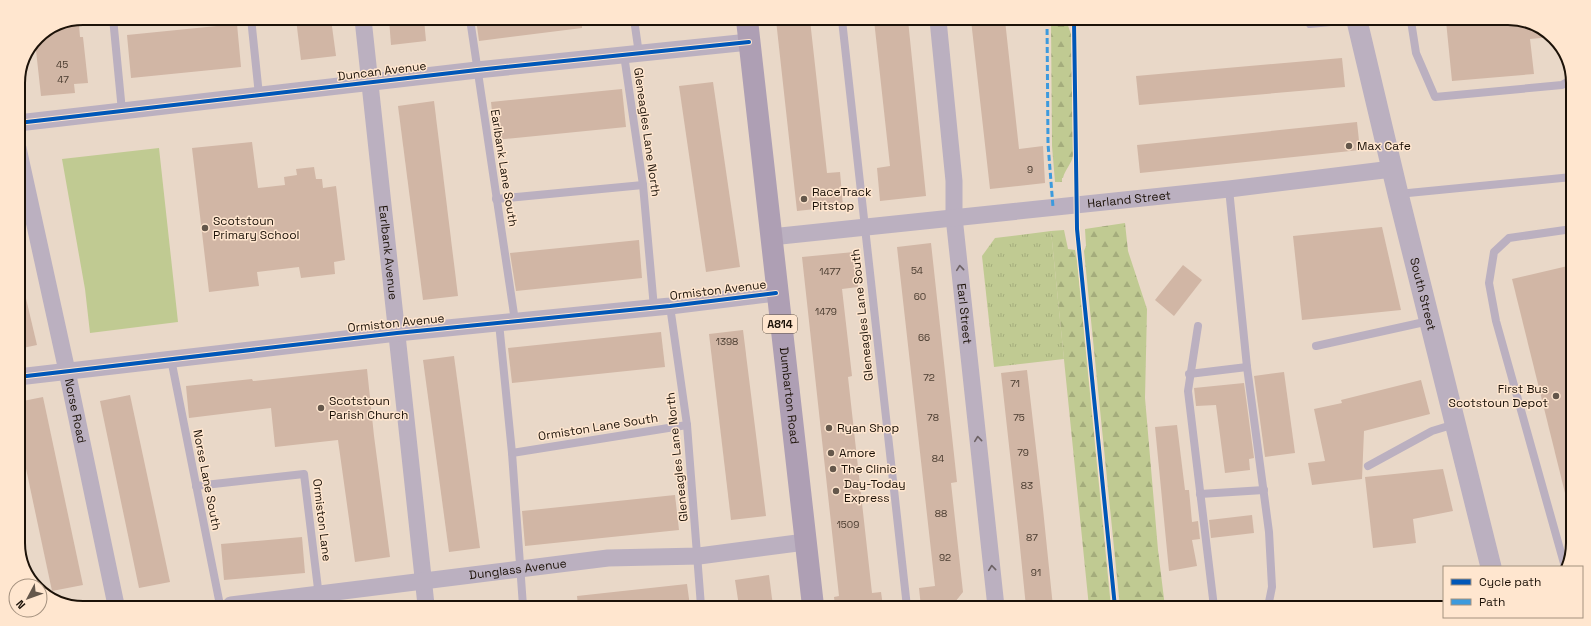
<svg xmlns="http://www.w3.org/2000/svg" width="1591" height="626" font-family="'Space Grotesk',sans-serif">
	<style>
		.grass { fill: #c0ca92 }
		.forest { fill: url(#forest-firs) }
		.park { fill: url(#park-tufts) }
		.building { fill: #d1b6a5 }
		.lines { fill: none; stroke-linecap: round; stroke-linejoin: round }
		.service { stroke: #bbb0c0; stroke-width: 8 }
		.minor { stroke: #bbb0c0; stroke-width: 17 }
		.tertiary { stroke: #bbb0c0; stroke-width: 21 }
		.primary { stroke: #ae9fb4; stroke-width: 22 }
		.quiet { stroke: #3c9add; stroke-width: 3; stroke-dasharray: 6 3; stroke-linecap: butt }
		.cycleway-casing { stroke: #ffe6cf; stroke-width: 6 }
		.cycleway { stroke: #0057b8; stroke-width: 4 }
		.oneway { stroke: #6c6164 }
		.poi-dot { fill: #64574b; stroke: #ffe6cf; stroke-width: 1.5 }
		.labels { text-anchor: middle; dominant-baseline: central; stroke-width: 3; stroke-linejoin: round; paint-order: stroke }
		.number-label { font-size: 10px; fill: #493b2f }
		.shield { fill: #ffe6cf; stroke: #605244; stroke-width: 1 }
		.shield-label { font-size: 11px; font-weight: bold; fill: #1c1208 }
		.street-label { font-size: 12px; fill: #1c1208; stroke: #ffe6cf }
		.poi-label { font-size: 12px; fill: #1c1208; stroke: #ffe6cf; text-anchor: start }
		.rim { fill: none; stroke: #1c1208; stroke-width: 2 }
	</style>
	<defs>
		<pattern id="forest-firs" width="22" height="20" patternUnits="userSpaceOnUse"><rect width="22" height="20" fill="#c0ca92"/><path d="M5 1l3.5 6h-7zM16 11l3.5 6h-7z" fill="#a4ac7c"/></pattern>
		<pattern id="park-tufts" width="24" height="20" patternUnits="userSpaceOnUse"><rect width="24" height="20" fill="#c0ca92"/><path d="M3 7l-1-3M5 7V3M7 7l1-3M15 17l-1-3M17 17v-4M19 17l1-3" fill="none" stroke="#a4ac7c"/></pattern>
	</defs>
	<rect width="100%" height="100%" fill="#e9d8c8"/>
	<polygon class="grass" points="159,148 178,322 90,333 85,289 62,159"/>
	<g class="forest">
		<path d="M1051,20H1066L1071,34L1073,155C1072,164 1065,169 1063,178H1062V182H1055L1052,146Z"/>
		<polygon points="1125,223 1128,251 1147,309 1145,398 1158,550 1165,607 1120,607 1084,251 1086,246 1085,229"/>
		<polygon points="1064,230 1068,249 1075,250 1077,261 1111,607 1089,607 1051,231"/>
	</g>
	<polygon class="park" points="1051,231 1064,359 994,367 982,256 995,238"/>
	<g class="building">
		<polygon points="296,19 331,19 336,56 301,60"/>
		<polygon points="389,19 424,19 426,41 391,45"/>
		<polygon points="476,19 582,19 582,28 479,41"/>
		<polygon points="776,20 810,20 827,173 840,172 843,206 797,211"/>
		<polygon points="874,20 908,20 926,196 880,201 877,168 890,166"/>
		<polygon points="971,20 1005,20 1019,149 1043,146 1045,183 990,189"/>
		<polygon points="1446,21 1529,22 1551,37 1530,39 1534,74 1452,81"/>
		<polygon points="69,24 69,26 79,25 80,37 83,37 88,83 74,84 75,93 41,96 35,41 37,37"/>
		<polygon points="237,24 241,67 131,78 127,35"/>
		<polygon points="1342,58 1345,87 1139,105 1136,76"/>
		<polygon points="713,82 740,267 706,272 679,86"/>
		<polygon points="622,89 626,127 495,140 491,102"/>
		<polygon points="434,101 458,296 423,300 398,106"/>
		<polygon points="1357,122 1360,150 1140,173 1137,145"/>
		<polygon points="252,142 258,188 285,185 284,177 297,175 296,169 314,167 316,179 322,179 323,188 336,186 345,260 334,262 335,274 301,278 299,267 257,272 259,286 209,292 192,148"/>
		<polygon points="1382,227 1401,310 1302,320 1293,236"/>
		<polygon points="639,240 642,278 516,291 510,253"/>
		<polygon points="931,243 957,482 951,483 963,592 951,607 921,607 919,588 935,586 897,247"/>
		<polygon points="854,252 858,287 842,289 852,376 848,377 872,593 881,592 883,606 835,606 834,597 839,596 802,257"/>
		<polygon points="1183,265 1202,280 1174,316 1155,300"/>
		<polygon points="1572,265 1570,492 1565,493 1512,279"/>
		<polygon points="18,290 24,290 37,345 18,349"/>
		<polygon points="743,330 766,516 731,520 709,334"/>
		<polygon points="661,332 665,367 512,383 508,348"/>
		<polygon points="454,356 480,548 449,552 423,360"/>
		<polygon points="367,369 374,436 390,557 355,562 338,440 275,447 271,408 189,418 186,386 252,379 253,381"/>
		<polygon points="1027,370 1043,509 1053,607 1026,607 1018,527 1001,373"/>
		<polygon points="1284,372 1295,453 1265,457 1254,376"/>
		<polygon points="1421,380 1430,414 1364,431 1362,479 1312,485 1308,463 1325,461 1314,409 1342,403 1341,400"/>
		<polygon points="1244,383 1254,458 1249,459 1250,470 1225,473 1216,405 1196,406 1194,388"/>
		<polygon points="130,395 170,582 139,588 100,401"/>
		<polygon points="43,397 83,585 52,591 18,431 18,402"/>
		<polygon points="1177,425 1185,490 1189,490 1192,522 1198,521 1200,539 1192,540 1197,566 1169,571 1155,427"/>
		<polygon points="1443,469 1453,511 1413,519 1416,543 1373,548 1365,477"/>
		<polygon points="675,495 679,530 525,546 522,511"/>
		<polygon points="1252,515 1254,533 1211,538 1209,520"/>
		<polygon points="302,537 305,573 224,580 221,544"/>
		<polygon points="769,575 773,606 739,606 735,580"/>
		<polygon points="687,584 690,606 578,606 577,596"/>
	</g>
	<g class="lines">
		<g class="service">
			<polyline points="113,18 122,111"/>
			<polyline points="251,18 259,95"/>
			<polyline points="470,19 515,321"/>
			<polyline points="634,19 639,54"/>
			<polyline points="842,20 907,607"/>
			<polyline points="1411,21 1416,53 1435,97 1562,85 1569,81 1572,75"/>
			<polyline points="1310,24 1341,21"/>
			<polyline points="624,55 643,185 654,308"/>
			<polyline points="1229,189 1247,367 1269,532 1272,587 1268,607"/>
			<polyline points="1398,194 1572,177"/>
			<polyline points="496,199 643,185"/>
			<polyline points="670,306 687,425 701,606"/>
			<polyline points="499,323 512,453 523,606"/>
			<polyline points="1198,326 1188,391 1214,607"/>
			<polyline points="1316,346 1429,321"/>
			<polyline points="171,359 220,605"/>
			<polyline points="1189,374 1247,367"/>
			<polyline points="512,453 687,425"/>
			<polyline points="1368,466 1432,431 1455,424"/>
			<polyline points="196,486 304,474 320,605"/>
			<polyline points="1200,494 1264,490"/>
			<polyline points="1565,567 1496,321 1489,283 1494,252 1509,238 1572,229"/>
		</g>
		<g class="minor">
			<path id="s1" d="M363,19L426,605"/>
			<path id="s2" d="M938,20L954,181V217L996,607"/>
			<polyline points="18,123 477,70 749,42"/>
			<path id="s3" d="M18,148L67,371L116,605"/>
			<path id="s4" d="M771,237L1229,189L1392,169"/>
			<polyline points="18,377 397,333 670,306 776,293"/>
			<path id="s5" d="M231,605L608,558L699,556L805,542"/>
		</g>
		<path class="tertiary" id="s6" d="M1357,21L1398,194L1491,567"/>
		<path class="primary" id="s7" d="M747,20L813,606"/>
		<polyline class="quiet" points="1047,20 1048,144 1053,207"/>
		<defs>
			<g id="cycleway">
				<polyline points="1074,20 1077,229 1115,607"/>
				<polyline points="18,123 477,70 749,42"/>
				<polyline points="18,377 397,333 670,306 776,293"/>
			</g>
		</defs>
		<use href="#cycleway" class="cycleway-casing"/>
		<use href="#cycleway" class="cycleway"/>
	</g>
	<defs><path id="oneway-chevron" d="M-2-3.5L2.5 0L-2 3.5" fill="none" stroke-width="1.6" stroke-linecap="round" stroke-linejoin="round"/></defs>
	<g class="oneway">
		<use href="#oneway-chevron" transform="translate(960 268) rotate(-96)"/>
		<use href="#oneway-chevron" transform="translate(978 439) rotate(-96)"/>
		<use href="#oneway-chevron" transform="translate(992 568) rotate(-96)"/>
	</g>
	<g class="poi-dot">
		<circle cx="1349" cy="146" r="4"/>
		<circle cx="804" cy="199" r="4"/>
		<circle cx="205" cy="228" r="4"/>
		<circle cx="1556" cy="396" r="4"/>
		<circle cx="321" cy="408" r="4"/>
		<circle cx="829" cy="428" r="4"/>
		<circle cx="831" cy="453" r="4"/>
		<circle cx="833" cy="469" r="4"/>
		<circle cx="836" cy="491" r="4"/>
	</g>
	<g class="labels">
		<g class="number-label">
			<text x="62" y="64">45</text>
			<text x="63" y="79">47</text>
			<text x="1030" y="169">9</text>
			<text x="917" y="270">54</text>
			<text x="830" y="271">1477</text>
			<text x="920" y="296">60</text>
			<text x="826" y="311">1479</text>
			<text x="924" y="337">66</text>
			<text x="727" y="341">1398</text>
			<text x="929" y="377">72</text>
			<text x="1015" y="383">71</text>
			<text x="933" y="417">78</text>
			<text x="1019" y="417">75</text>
			<text x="1023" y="452">79</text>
			<text x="938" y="458">84</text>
			<text x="1027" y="485">83</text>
			<text x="941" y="513">88</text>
			<text x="848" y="524">1509</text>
			<text x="1032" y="537">87</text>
			<text x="945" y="557">92</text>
			<text x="1036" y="572">91</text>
		</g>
		<rect class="shield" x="763" y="315" width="34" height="18" rx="3"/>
		<g class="shield-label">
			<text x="780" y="324">A814</text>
		</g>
		<g class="street-label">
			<text transform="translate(382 71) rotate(-7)">Duncan Avenue</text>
			<text transform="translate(647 132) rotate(82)">Gleneagles Lane North</text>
			<text transform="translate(504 168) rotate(81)">Earlbank Lane South</text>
			<text stroke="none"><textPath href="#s4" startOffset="360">Harland Street</textPath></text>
			<text stroke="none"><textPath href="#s1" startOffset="235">Earlbank Avenue</textPath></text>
			<text transform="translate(718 290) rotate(-7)">Ormiston Avenue</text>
			<text stroke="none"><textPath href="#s6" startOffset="281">South Street</textPath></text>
			<text stroke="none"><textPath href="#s2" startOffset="295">Earl Street</textPath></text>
			<text transform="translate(862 315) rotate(-96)">Gleneagles Lane South</text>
			<text transform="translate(396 323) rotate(-6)">Ormiston Avenue</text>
			<text stroke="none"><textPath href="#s7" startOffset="378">Dumbarton Road</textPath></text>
			<text stroke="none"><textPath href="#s3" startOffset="269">Norse Road</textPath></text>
			<text transform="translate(598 427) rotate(-9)">Ormiston Lane South</text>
			<text transform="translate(677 457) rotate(-96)">Gleneagles Lane North</text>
			<text transform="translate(207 480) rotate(79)">Norse Lane South</text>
			<text transform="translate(322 520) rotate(83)">Ormiston Lane</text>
			<text stroke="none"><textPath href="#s5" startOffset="289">Dunglass Avenue</textPath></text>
		</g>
		<g class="poi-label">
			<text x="1357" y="146">Max Cafe</text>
			<text x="812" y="192">RaceTrack<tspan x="812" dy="14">Pitstop</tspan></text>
			<text x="213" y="221">Scotstoun<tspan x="213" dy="14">Primary School</tspan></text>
			<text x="1548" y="389" text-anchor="end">First Bus<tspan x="1548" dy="14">Scotstoun Depot</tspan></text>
			<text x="329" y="401">Scotstoun<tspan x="329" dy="14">Parish Church</tspan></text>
			<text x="837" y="428">Ryan Shop</text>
			<text x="839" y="453">Amore</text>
			<text x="841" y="469">The Clinic</text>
			<text x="844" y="484">Day-Today<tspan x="844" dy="14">Express</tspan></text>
		</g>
	</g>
	<path d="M0 0H1591V626H0ZM83 25H1508A58 58 0 0 1 1566 83V543A58 58 0 0 1 1508 601H83A58 58 0 0 1 25 543V83A58 58 0 0 1 83 25Z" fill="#ffe6cf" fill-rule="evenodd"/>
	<path class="rim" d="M83 25H1508A58 58 0 0 1 1566 83V543A58 58 0 0 1 1508 601H83A58 58 0 0 1 25 543V83A58 58 0 0 1 83 25Z"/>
	<rect x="1443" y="566" width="140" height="52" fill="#ffe6cf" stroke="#a4917f"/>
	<rect x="1451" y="579" width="20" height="6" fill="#0057b8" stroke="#a4917f"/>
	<text x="1479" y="586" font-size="12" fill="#1c1208">Cycle path</text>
	<rect x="1451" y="599" width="20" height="6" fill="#3c9add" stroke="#a4917f"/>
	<text x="1479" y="606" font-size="12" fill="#1c1208">Path</text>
	<g transform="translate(28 598) rotate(229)"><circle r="19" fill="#ffe6cf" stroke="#a4917f"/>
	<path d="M0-3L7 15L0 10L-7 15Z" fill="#64574b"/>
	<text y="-6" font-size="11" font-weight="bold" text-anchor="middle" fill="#1c1208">N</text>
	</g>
</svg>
